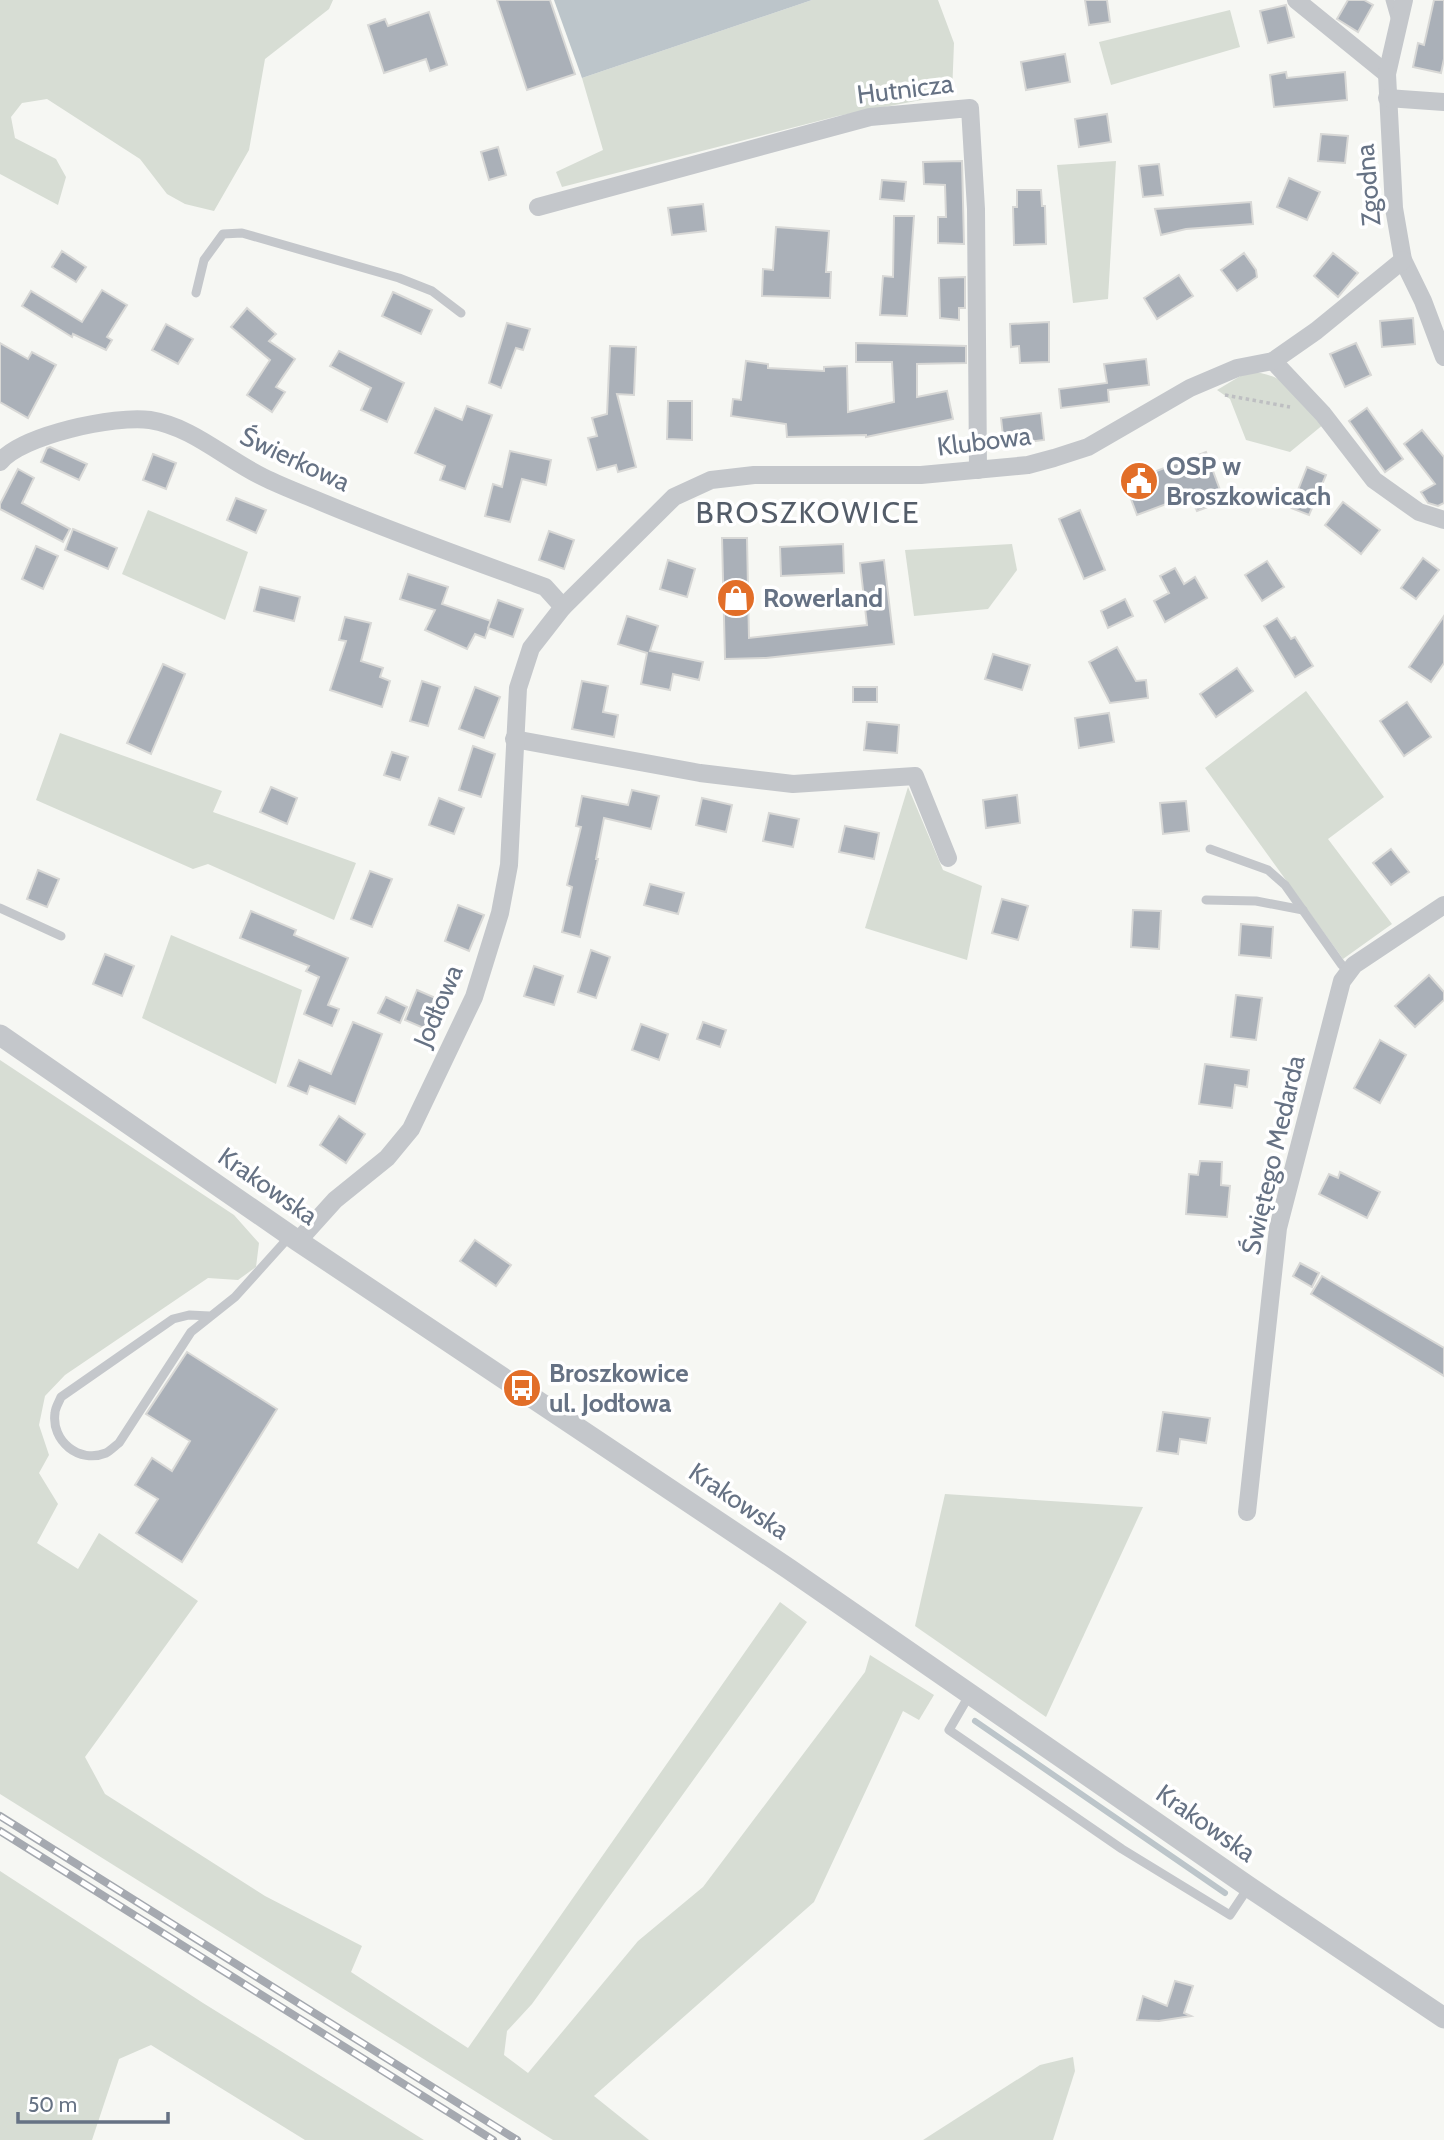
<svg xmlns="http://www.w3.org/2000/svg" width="1444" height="2140" font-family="Cabin,sans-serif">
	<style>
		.green { fill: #d7ddd4 }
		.water { fill: #bcc5ca }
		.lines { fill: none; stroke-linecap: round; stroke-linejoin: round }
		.stream { stroke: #bcc5ca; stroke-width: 6 }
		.building { fill: #aab0b8; stroke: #d8d8d6; stroke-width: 2 }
		.path { stroke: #bebfc2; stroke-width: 3.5; stroke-dasharray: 3.5 3.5; stroke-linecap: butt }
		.service { stroke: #c4c7cb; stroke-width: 9 }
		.minor { stroke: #c4c7cb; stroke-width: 18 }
		.tertiary { stroke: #c4c7cb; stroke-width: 21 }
		.rail-casing { stroke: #a5a9b0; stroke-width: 8 }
		.rail { stroke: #fff; stroke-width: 5; stroke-dasharray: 16; stroke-linecap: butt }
		.labels { text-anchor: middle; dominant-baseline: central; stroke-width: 7; stroke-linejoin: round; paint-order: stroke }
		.street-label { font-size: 26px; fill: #667284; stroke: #fff }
		.poi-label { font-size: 26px; font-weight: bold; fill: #667284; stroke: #fff; text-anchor: start }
		.quarter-label { font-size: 30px; letter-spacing: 2px; fill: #545d69; stroke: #fff }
	</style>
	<rect width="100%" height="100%" fill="#f6f7f3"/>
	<g class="green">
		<polygon points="0,0 333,0 329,9 265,59 249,150 214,211 185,204 167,194 140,159 47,99 22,103 11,117 15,138 56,159 66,177 58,205 0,174"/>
		<polygon points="812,0 938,0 954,43 952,94 838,116 562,187 556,172 603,150 582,78"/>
		<polygon points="1230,10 1240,47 1111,85 1099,42"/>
		<polygon points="1116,161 1108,299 1073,303 1057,165"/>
		<path d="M1247,372C1287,372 1299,397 1324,424L1290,452L1246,440L1230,399L1217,390Z"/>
		<polygon points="148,510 248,552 225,620 122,574"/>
		<polygon points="1012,544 1017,570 988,609 914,616 905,550"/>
		<polygon points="1306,691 1384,797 1328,839 1392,924 1343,959 1205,768"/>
		<polygon points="60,733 222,791 213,812 356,863 334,920 208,864 193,869 36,800"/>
		<polygon points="908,787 943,870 982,886 967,960 865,928"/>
		<polygon points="171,935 302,990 276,1084 142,1018"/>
		<polygon points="0,1060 234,1215 259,1243 256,1267 238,1280 208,1278 65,1375 45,1396 39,1425 49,1455 39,1473 58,1504 37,1543 78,1569 99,1533 198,1601 85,1757 105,1794 265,1896 362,1946 351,1972 468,2048 780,1602 807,1622 532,2004 507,2031 504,2055 528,2073 638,1941 703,1887 865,1672 870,1655 934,1695 919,1720 903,1711 814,1902 594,2096 649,2140 553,2140 0,1794"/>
		<polygon points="945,1494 1143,1507 1046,1717 915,1626"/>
		<polygon points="0,1871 203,2003 424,2140 305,2140 151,2045 119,2059 92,2140 0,2140"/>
		<polygon points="1073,2057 1075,2071 1053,2140 923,2140 1040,2065"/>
	</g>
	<polygon class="water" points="554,0 812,0 582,78"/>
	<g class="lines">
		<polyline class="stream" points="975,1721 1225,1893"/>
	</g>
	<g class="building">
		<polygon points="497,0 550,0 575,74 527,90"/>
		<polygon points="1085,0 1107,0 1110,22 1089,25"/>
		<polygon points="1348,0 1364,0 1373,5 1358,32 1337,19"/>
		<polygon points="1434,0 1444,0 1444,59 1441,73 1413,67 1418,43 1424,45"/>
		<polygon points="1286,5 1294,37 1268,43 1260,11"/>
		<polygon points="429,12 447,65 430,71 426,59 384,73 368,25 385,19 388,26"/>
		<polygon points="1065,54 1070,82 1026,90 1021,62"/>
		<polygon points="1286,72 1287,78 1345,72 1347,100 1274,107 1270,75"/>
		<polygon points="1107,114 1111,142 1079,147 1075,119"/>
		<polygon points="1321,134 1348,136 1345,163 1318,161"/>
		<polygon points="498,147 506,175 489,180 481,152"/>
		<polygon points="962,161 964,244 938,243 938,217 946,217 945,185 924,184 923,162"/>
		<polygon points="1159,164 1163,195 1143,197 1139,166"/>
		<polygon points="1289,178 1320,192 1307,220 1277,207"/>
		<polygon points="882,180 906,182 904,201 880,199"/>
		<polygon points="1017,190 1041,190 1042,206 1045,206 1046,244 1014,245 1013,207 1017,207"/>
		<polygon points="1251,202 1253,224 1186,229 1161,235 1155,209"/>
		<polygon points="703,204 706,231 672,235 668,208"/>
		<polygon points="894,216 914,216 907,316 880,315 883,276 893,277"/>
		<polygon points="776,227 829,231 826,272 831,272 830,298 762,296 763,269 773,270"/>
		<polygon points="62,251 86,267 76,282 52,267"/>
		<polygon points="1244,253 1256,270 1257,277 1237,291 1221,270"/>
		<polygon points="1333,253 1358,273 1338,297 1314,276"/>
		<polygon points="1179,275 1193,296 1157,319 1144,298"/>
		<polygon points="965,277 965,308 959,308 959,320 940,318 939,278"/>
		<polygon points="102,290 127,305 107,337 112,340 106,350 73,334 72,337 22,306 31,291 82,322"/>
		<polygon points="393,292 432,310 421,334 382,316"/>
		<polygon points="247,308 276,334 269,341 295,359 276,387 285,392 272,412 247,395 270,360 231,327"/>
		<polygon points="1413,318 1415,344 1382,347 1380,321"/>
		<polygon points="1049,322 1049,362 1020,363 1019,346 1011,347 1010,324"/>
		<polygon points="507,323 530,329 523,350 516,348 501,388 489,383"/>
		<polygon points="166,324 193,339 178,364 152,350"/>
		<polygon points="0,343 28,359 32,352 56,365 28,418 0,402"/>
		<polygon points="856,343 966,346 966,363 917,364 917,397 947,391 953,419 866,437 866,435 787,437 786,424 731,416 733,399 741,400 746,361 768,364 768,368 824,371 824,367 847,366 848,412 894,402 892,362 856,362"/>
		<polygon points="1356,343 1371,375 1345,387 1330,354"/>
		<polygon points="610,346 636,347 634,395 617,394 636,467 618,472 616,465 597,470 588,438 597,436 592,418 607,414"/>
		<polygon points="339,351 404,383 387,422 361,410 371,388 330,366"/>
		<polygon points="1146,359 1149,385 1108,390 1109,402 1061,408 1059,389 1107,383 1104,364"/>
		<polygon points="668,401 692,401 692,440 667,439"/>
		<polygon points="467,406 492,415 465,489 440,480 445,466 415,453 435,408 462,420"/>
		<polygon points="1367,408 1403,459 1385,472 1349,421"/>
		<polygon points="1041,413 1044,440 1004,445 1001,418"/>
		<polygon points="1422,430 1444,457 1444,503 1438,506 1428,503 1421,492 1435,484 1404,444"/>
		<polygon points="50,447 87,464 79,480 41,462 47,448"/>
		<polygon points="510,451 551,460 546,485 522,479 510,522 485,516 493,484 502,487"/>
		<polygon points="1206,452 1224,501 1197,511 1190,495 1137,515 1125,483"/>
		<polygon points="153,454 176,463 166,489 143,480"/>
		<polygon points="1307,467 1326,475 1309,515 1291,508"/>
		<polygon points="18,469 34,478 22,503 70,529 63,542 0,509 0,504"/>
		<polygon points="236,498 266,510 256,533 227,520"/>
		<polygon points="1343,502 1380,530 1361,554 1325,525"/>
		<polygon points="1080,510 1105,570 1084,579 1059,519"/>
		<polygon points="73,529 117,548 108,569 65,550"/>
		<polygon points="549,531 574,540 564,569 539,560"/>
		<polygon points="722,538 747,538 749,638 867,625 860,563 884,560 894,644 766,658 725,659"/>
		<polygon points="843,544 844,573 781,576 780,547"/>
		<polygon points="36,546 58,556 43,589 22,579"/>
		<polygon points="1423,558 1439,570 1416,599 1401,588"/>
		<polygon points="668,560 695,569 687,597 660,589"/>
		<polygon points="1267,561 1284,587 1262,601 1245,575"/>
		<polygon points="1175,568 1184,584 1195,577 1207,598 1165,622 1154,601 1169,593 1160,576"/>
		<polygon points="408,574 448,587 442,604 491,621 485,638 475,634 467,649 425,630 435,610 400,599"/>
		<polygon points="260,587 300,597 294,621 254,611"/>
		<polygon points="1125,599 1133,616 1108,628 1101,611"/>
		<polygon points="498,600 523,609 513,637 488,628"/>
		<polygon points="627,616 658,626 650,651 703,662 699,680 673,674 670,690 641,684 647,653 618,644"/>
		<polygon points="1444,616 1444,663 1431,682 1409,667"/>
		<polygon points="345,617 371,623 361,661 383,668 380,677 390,681 382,707 330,690 346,641 339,640"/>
		<polygon points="1277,618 1291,639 1295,637 1313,666 1295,677 1264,626"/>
		<polygon points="1117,647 1136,681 1146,680 1148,698 1110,703 1089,662"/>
		<polygon points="993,654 1030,665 1022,690 985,679"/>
		<polygon points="163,664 185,674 151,754 127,743"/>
		<polygon points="1237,668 1253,691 1216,717 1200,694"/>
		<polygon points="422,681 440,687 428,726 410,721"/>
		<polygon points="582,681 608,686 603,712 618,715 614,737 572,729"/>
		<polygon points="475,687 500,697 484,738 459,729"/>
		<rect x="853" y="687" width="24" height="15"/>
		<polygon points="1407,702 1431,737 1404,756 1380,721"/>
		<polygon points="1109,713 1114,742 1079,748 1075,718"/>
		<polygon points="867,722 899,725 897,753 864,750"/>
		<polygon points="473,746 495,754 481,797 459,790"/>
		<polygon points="392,752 408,757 400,780 384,775"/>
		<polygon points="271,787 297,798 287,824 260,812"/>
		<polygon points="632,790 659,796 651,829 604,818 596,859 598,859 580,937 562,932 572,887 567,885 581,827 576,826 582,796 628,805"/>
		<polygon points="1017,795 1020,823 986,828 983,800"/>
		<polygon points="439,798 464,808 454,834 429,825"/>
		<polygon points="702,798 732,805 726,832 696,825"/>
		<polygon points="1186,801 1189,831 1163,834 1160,803"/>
		<polygon points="769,813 799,819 793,847 763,841"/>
		<polygon points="845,826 879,833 874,859 839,852"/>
		<polygon points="1391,849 1409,872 1391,885 1373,863"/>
		<polygon points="38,870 59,879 47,907 27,899"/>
		<polygon points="370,871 392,879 372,927 351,919"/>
		<polygon points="650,884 684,893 678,914 644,905"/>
		<polygon points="1002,899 1028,906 1018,940 992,933"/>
		<polygon points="458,905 484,915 469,951 445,941"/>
		<polygon points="1133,910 1161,911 1159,949 1131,947"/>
		<polygon points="251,911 296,930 294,935 348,958 328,1005 339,1009 332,1026 304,1014 319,977 306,971 309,966 240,938"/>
		<polygon points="1241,924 1273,927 1271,958 1239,955"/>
		<polygon points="591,950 610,957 596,998 578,992"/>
		<polygon points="105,954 134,966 122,996 93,984"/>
		<polygon points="534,966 563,976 554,1005 524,996"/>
		<polygon points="1429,975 1444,992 1444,1000 1415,1027 1395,1006"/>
		<polygon points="417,990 447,1003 435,1033 405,1020"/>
		<polygon points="1236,995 1262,998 1256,1040 1231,1037"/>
		<polygon points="386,997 407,1007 400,1023 378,1013"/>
		<polygon points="353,1022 382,1034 355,1104 310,1086 307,1094 288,1086 299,1060 331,1074"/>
		<polygon points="703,1022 726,1030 720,1047 697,1039"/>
		<polygon points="641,1024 668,1034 659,1060 632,1050"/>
		<polygon points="1380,1040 1406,1055 1380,1103 1354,1088"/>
		<polygon points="1205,1064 1249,1070 1247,1087 1235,1085 1232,1108 1199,1104"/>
		<polygon points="339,1116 365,1134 346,1163 320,1145"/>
		<polygon points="1200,1161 1222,1162 1221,1185 1230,1186 1227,1217 1186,1214 1189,1174 1198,1175"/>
		<polygon points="1340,1172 1380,1192 1367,1218 1319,1194 1329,1174 1338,1178"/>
		<polygon points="475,1240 511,1265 496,1286 460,1261"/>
		<polygon points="1300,1263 1319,1273 1312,1287 1293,1276"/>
		<polygon points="1322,1276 1444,1348 1444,1376 1311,1294"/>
		<polygon points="187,1352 277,1409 182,1562 136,1533 158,1499 135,1485 152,1458 172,1471 190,1441 146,1414"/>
		<polygon points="1163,1412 1210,1418 1206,1443 1180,1439 1178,1454 1157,1451"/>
		<polygon points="1175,1981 1193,1986 1184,2013 1191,2016 1159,2021 1137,2020 1143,1996 1167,2006"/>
	</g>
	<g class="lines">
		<polyline class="path" points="1225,395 1290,407"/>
		<g class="service">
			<polyline points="1390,0 1396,21"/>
			<polyline points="196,293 204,260 223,234 242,233 399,278 432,291 461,313"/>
			<polyline points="1210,849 1268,870 1285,885 1341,964 1349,972"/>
			<polyline points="1206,900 1256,901 1303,910"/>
			<polyline points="0,908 61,936"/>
			<path d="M210,1316L189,1315L173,1319L61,1397C59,1402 55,1408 55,1413C51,1441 79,1464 106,1453C110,1451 115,1446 119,1443L191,1332L235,1297L290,1236"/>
			<polyline points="970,1694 949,1730 1122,1849 1230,1915 1248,1888"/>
		</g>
		<g class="minor">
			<polyline points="1296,0 1387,74"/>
			<polyline points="1404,0 1387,74 1394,208 1403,260 1423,301 1444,357"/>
			<polyline points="1387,98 1444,102"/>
			<polyline points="538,207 870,117 970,108 976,209 978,470"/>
			<polyline points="1273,361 1323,414 1374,480 1419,512 1444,520"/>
			<path d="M0,462C22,435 115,415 150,420C193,427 224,458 263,477C283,487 305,495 326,504C398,534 471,560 545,587L563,607"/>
			<polyline points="514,739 700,773 793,784 915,776 948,858"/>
			<polyline points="298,1241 335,1200 387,1158 411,1129 474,997 500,913 509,865 518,688 531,648 563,607 674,497 711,480 754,475 921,475 1028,465 1054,458 1088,447 1190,388 1237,368 1273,361 1316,331 1403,260"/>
			<polyline points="1247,1512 1278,1228 1342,981 1354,965 1444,905"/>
		</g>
		<polyline class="tertiary" points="0,1035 298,1241 789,1569 1249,1887 1444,2018"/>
		<defs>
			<g id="rail">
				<polyline points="0,1816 517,2140"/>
				<polyline points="0,1831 493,2140"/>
			</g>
		</defs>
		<use href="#rail" class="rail-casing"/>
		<use href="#rail" class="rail"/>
	</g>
	<defs>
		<symbol id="civic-disc" viewBox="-11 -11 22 22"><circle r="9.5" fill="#e26e28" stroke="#fff"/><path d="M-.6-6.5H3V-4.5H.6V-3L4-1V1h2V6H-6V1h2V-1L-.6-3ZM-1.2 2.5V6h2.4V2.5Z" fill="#fff"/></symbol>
		<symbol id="shop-disc" viewBox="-11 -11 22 22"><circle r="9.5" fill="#e26e28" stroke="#fff"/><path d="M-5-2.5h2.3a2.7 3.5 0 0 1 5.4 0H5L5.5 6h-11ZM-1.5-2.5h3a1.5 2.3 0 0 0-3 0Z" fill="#fff"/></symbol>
		<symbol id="bus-disc" viewBox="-11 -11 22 22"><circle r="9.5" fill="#e26e28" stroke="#fff"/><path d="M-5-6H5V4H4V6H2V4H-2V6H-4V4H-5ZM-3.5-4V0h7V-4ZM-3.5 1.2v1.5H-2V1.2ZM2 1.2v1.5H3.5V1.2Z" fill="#fff"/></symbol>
	</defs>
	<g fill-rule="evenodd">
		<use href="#civic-disc" x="1117" y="459" width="44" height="44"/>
		<use href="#shop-disc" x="714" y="576" width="44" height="44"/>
		<use href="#bus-disc" x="500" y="1366" width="44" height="44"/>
	</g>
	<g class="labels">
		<g class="street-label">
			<text transform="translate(905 89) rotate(-7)">Hutnicza</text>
			<text transform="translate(1368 185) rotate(-95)">Zgodna</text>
			<text transform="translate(984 441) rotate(-7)">Klubowa</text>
			<text transform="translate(295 459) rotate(25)">Świerkowa</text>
			<text transform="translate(438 1006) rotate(-67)">Jodłowa</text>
			<text transform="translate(1273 1155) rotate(-77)">Świętego Medarda</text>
			<text transform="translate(268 1186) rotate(35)">Krakowska</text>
			<text transform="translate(739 1501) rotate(34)">Krakowska</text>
			<text transform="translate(1206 1823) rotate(35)">Krakowska</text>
		</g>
		<g class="poi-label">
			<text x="1166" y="466">OSP w<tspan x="1166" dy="30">Broszkowicach</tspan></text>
			<text x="763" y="598">Rowerland</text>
			<text x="549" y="1373">Broszkowice<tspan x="549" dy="30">ul. Jodłowa</tspan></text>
		</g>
		<g class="quarter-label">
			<text x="808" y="512">BROSZKOWICE</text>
		</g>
	</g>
	<path d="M18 2112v10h150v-10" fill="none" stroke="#667284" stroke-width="3.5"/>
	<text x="28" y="2112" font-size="21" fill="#667284" stroke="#ffffff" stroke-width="5" paint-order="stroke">50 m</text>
</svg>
